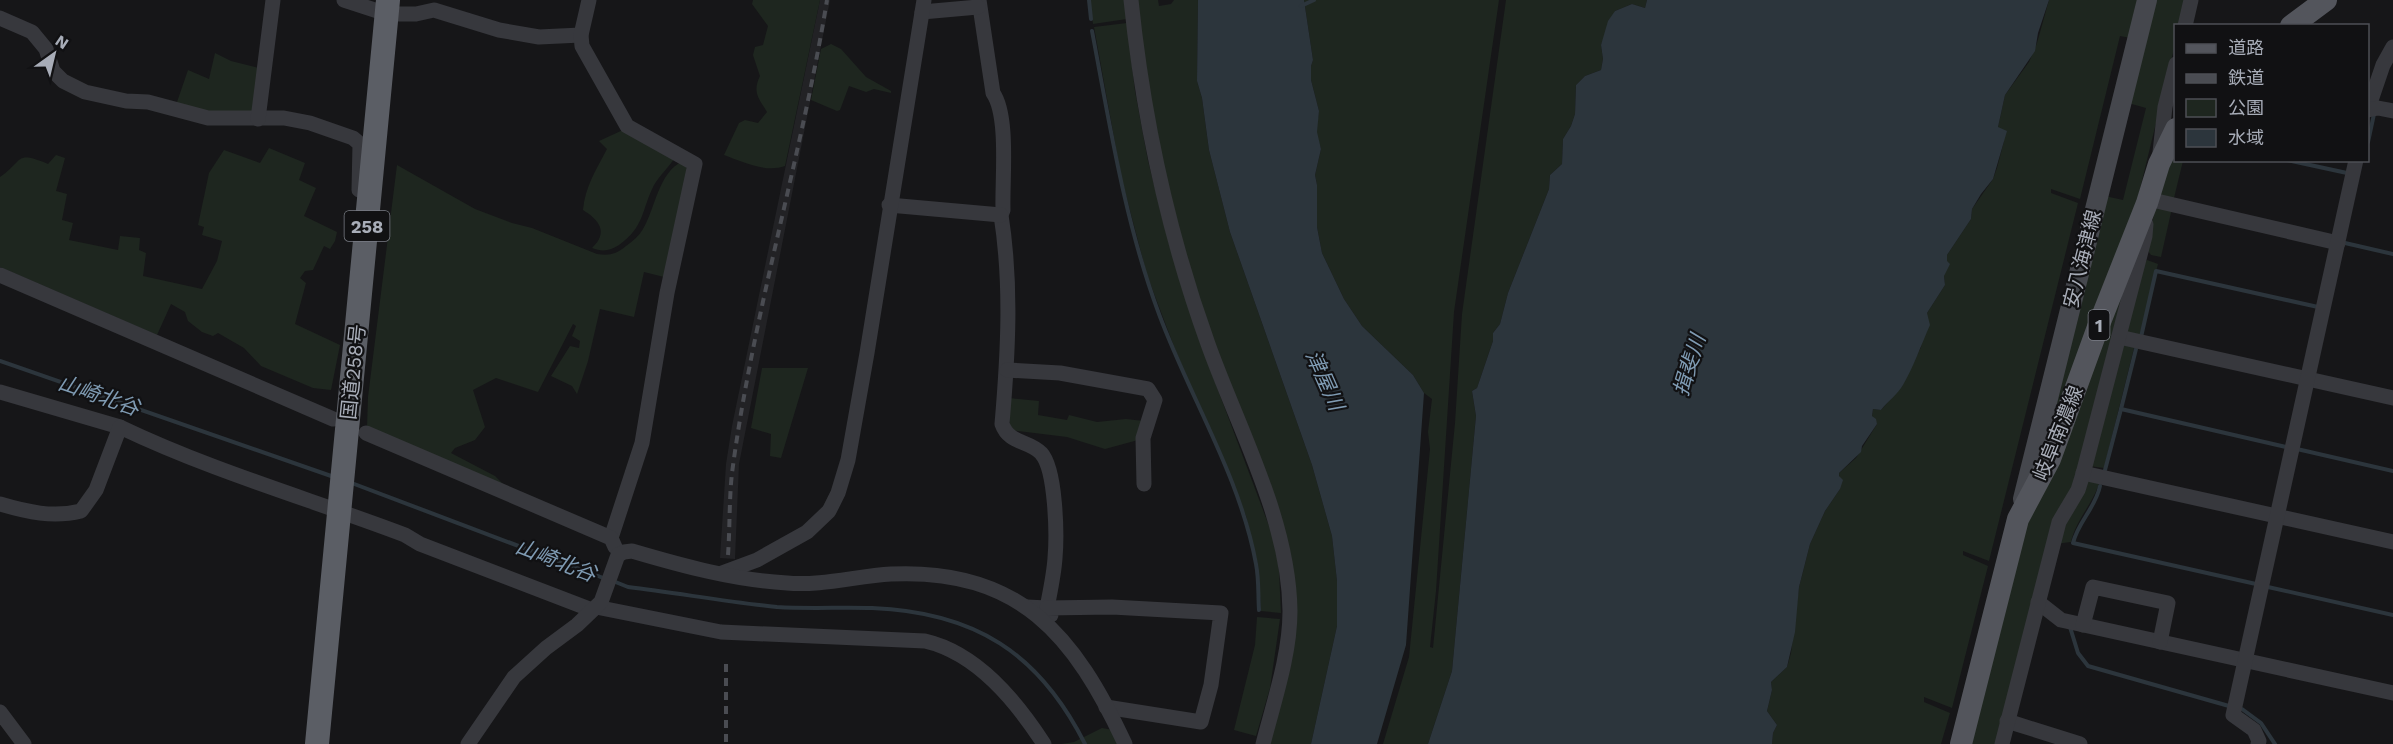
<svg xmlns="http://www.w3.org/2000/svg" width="2393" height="744" font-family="'Work Sans','Noto Sans JP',sans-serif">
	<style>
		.built { fill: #222225 }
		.green { fill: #1e261f }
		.water { fill: #2c353c }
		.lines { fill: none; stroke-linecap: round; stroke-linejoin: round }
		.stream { stroke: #2c353c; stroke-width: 4 }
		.minor { stroke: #37383d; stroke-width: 15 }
		.secondary { stroke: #45474d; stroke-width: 20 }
		.primary { stroke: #53555c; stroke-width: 22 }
		.trunk { stroke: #5b5e65; stroke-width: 24 }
		.rail { stroke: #4a4c52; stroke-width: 4; stroke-dasharray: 8 6; stroke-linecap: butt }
		.labels { text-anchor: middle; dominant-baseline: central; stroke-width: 4.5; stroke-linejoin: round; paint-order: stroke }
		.shield { fill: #111113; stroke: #7b7e86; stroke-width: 1.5 }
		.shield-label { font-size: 18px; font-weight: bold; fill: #a8adb8 }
		.street-label { font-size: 20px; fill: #a8adb8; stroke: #111113 }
		.water-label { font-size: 21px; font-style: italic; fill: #7f9bb3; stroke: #111113 }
	</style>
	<rect width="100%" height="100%" fill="#161618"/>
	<polygon class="built" points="820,0 830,0 739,464 735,559 720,558 726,464 732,426"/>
	<g class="green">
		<path d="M753,0H820L785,166C766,173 743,162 724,155L739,123L745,120L758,123L767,112C759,99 752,92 760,76L753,55L755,47L763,45L768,26L752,4Z"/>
		<polygon points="1090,0 1125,0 1127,19 1093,24"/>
		<polygon points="1136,0 1158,0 1159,6 1171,4 1174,0 1198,0 1197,81 1202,98 1209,150 1230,232 1312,465 1332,536 1337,581 1337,626 1311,744 1267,744 1293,596 1180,242 1160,158"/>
		<polygon points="1304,0 1499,0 1454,312 1436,591 1430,647 1433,648 1455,423 1462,314 1506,0 1647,0 1645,8 1632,4 1615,11 1601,45 1603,59 1601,70 1585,76 1576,85 1575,114 1571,126 1563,139 1562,164 1550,175 1549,189 1508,293 1500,324 1493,333 1493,341 1477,388 1472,391 1476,416 1452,671 1428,744 1383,744 1409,657 1430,449 1428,432 1432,399 1424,393 1413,375 1362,326 1344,299 1322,253 1317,227 1317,185 1315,175 1321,149 1316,132 1319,111 1311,80 1311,66 1313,60"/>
		<polygon points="2049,0 2140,0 2131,38 2120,36 2080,199 2051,189 2051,193 2078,203 1989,561 1963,551 1963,555 1988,566 1952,708 1924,697 1924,702 1950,713 1941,744 1772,744 1773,733 1777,725 1767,711 1772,690 1771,682 1787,667 1791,653 1799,587 1810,544 1825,511 1840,489 1839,473 1856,458 1877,424 1872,416 1873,409 1881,410 1902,386 1921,347 1922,339 1926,333 1927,313 1945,285 1944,276 1947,255 1971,219 1972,209 1993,179 1997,168 2004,141 1998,127 2005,95 2029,62 2037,43"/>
		<polygon points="2154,0 2186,0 2180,25 2176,26 2175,45 2129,234 2036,470 2105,196 2123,200 2146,108 2128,103"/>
		<polygon points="1127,23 1135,91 1148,161 1169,244 1200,342 1275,542 1279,571 1281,613 1261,611 1258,565 1246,516 1175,349 1147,275 1121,176 1094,27"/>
		<polygon points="831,44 841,49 866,77 891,91 891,93 874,89 866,92 849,86 840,110 837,111 811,100 821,49"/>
		<polygon points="215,53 231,61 263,69 252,115 211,115 176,105 188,70 209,79"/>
		<path d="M623,130L674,159C668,168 660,175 654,185C641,211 645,226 619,245C610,251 602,252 592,248C609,232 599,220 583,210C585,187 596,170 607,149L599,141Z"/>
		<polygon points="2175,143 2176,160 2183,161 2173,202 2158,194"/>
		<path d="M269,148L305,163L299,180L316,188L304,216L337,232L335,241L330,249L324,246L313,270L305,271L300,278L306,283L295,324L340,345L331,390L313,388L261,366L244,348L218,333L213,336L202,332L188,321L185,312L171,304L157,335L0,267V177C24,161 14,150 48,164L56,155L65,158L56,191L67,194L62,220L73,223L69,240L118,250L120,236L140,238L139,250L146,253L143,276L202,289L217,261L222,241L202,235L204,227L198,225L209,173L224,150L260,163Z"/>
		<path d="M682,162L686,165L688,175L664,277L644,272L634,317L600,309L588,361L577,394L572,386L551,376L570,346L579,348L580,341L572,336L576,326L573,324L538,392L496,378L473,390L485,427L475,440L455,448L451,453L495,476L505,486L367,428L368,397L397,165L475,209L512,223L532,228L597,254C610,256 616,254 626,246C633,241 639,236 643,229C654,212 659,171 682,162Z"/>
		<polygon points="2162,206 2172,208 2161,257 2151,255 2146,248 2155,210"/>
		<polygon points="2136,247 2075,488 1997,744 1967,744 2022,527"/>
		<polygon points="2147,260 2158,264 2139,338 2129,336 2125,329 2141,265"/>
		<polygon points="2135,344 2104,468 2089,466 2119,346"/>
		<polygon points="762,368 808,368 781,458 770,456 771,434 751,428"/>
		<polygon points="1009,398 1039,401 1038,415 1067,420 1069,415 1097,422 1126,419 1144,421 1138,440 1105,449 1067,437 1010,430"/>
		<path d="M2089,478L2100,480C2094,503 2076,519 2071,542L2055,544Z"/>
		<polygon points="1257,617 1280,619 1270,688 1256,736 1234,730 1255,645"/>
		<polygon points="1102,728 1113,730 1120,744 1061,744 1074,742"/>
	</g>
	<g class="water">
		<polygon points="1198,0 1304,0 1313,60 1311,66 1311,80 1319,111 1317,132 1321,149 1315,175 1317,185 1317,227 1322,253 1344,299 1362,326 1413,375 1424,393 1406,645 1377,744 1311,744 1337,626 1337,581 1332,536 1312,465 1230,232 1209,150 1202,98 1197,81"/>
		<path d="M1647,0H2049L2038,33L2035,51L2005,95L1998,127L2007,131L1993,179L1981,194L1972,209L1971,219L1947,255V261L1950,264L1944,276L1945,285L1927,313L1930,325C1921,345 1914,366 1903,385C1898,394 1887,402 1881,410L1873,409L1872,416L1876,419L1877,424L1862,446L1861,452L1839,473V476L1843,480L1840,489L1825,511L1810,544L1799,587L1795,632L1787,667L1771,682L1772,690L1767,711L1777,725L1773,733L1772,744H1428L1452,671L1476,416L1472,391L1477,388L1493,341V333L1500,324L1508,293L1549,189L1550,175L1562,164L1563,139L1571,126L1575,114L1576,85L1585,76L1601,70L1603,59L1601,45L1608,21L1615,11L1632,4L1645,8Z"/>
	</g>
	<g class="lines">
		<g class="stream">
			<polyline points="1089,0 1091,19"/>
			<polyline points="1301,6 1314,0"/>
			<path d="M1092,31C1110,126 1125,223 1159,314C1190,398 1240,476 1256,564C1259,579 1258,595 1259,610"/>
			<polyline points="2368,142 2374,114"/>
			<polyline points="2287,160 2347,173"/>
			<polyline points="2345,243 2393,254"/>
			<polyline points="2141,337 2156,271 2318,307"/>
			<polyline points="0,361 334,477"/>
			<polyline points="2121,409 2136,349"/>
			<polyline points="2297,449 2393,471"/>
			<polyline points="2105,470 2121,409 2286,447"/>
			<polyline points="349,482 606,579"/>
			<path d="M2100,486C2096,507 2078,522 2073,543L2256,584"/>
			<path d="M613,581L628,587C678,593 727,602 777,607C809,609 841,607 872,608C975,612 1039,653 1085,744"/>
			<polyline points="2268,587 2393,615"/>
			<polyline points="2070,627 2078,653 2088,666 2229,706"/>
			<polyline points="2242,709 2261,723 2275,744"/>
		</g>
		<g class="minor">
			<polyline points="344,0 387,14 416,14 434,10 499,30 539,37 581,35"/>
			<polyline points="589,0 581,35 582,46 627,126 695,164 667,293 642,443 611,538"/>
			<path d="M979,0L993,93C1009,116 1002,180 1003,210L1001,215C1012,285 1008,354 1002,424C1009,444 1028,440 1041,453C1056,469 1057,535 1055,558C1054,574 1050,592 1047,608L1027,607"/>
			<path d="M1131,0C1143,117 1168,233 1208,344C1238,428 1289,520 1290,611C1290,655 1274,701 1263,744"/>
			<polyline points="922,12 978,7"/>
			<polyline points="0,18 32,32 46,49 53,71 63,81 85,92 126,101 148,102 208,118 284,118 310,123 353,138 360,144 359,190 366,191"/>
			<polyline points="2185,26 2191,0"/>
			<polyline points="2368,109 2383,65 2393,47"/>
			<polyline points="2368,110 2378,108 2393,111"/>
			<polyline points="258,119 273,0"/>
			<polyline points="2160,152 2165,107 2176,64"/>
			<polyline points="2148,199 2338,243"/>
			<polyline points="889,205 1001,215"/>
			<polyline points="0,275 333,419"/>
			<polyline points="2119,337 2393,398"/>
			<polyline points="1007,370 1060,373 1148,389 1155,400 1143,438 1144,484"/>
			<polyline points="0,392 120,427"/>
			<polyline points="366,433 611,538 615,547"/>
			<polyline points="2083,473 2393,542"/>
			<path d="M0,504C27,512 53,518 81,511L96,490L120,427C212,471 310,499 405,535L420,544L592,610"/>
			<polyline points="722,573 757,560 807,532 829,511 838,493 848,460 867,353 924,0"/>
			<polyline points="2038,602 2061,620 2393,693"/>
			<path d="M596,607L721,632L925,641C977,653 1016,701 1044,744"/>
			<polyline points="1051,615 1047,608 1112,607 1221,613 1211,685 1201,722 1106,707"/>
			<polyline points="2083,625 2093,587 2168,603 2160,642"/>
			<polyline points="0,712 24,744"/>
			<polyline points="2007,721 2080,744"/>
			<path d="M468,744L514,677L546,648L577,625L601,602L618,555L624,552L632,551C683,566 734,580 787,583C821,586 857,576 891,574C1020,568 1075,636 1125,744"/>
			<polyline points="2002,744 2059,522 2078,490 2083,474 2145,236 2146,224"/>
			<polyline points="2258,744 2259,741 2254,730 2233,715 2356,160"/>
		</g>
		<polyline class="secondary" points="2023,499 2147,0"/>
		<g class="primary">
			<polyline points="2291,26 2326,0"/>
			<polyline points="1961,744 2018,519 2050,459 2098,327 2147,203 2159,164 2176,129"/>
		</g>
		<polyline class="trunk" points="317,744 388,0"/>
		<g class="rail">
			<path d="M728,555C730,528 729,500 732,473C753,313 801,159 827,0"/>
			<polyline points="726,664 726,744"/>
		</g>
	</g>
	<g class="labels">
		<g class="shield">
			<rect x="344.5" y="211" width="45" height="30" rx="4.5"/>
			<rect x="2088.5" y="310" width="21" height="30" rx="4.5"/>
		</g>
		<g class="shield-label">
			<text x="367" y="226">258</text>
			<text x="2099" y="325">1</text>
		</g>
		<g class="street-label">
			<text transform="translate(2082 259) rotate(-76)">安八海津線</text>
			<text transform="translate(353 372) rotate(-84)">国道258号</text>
			<text transform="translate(2058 433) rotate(-68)">岐阜南濃線</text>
		</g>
		<g class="water-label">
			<text transform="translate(1689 365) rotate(-73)">揖斐川</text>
			<text transform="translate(1325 380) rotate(66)">津屋川</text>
			<text transform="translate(99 395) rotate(19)">山崎北谷</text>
			<text transform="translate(556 560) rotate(21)">山崎北谷</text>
		</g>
	</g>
	<rect x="2174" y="24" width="195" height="138" fill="#111113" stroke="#4d4f55" stroke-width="1.5"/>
	<rect x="2186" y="44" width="30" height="9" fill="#53555c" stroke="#4d4f55" stroke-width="1.5"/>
	<text x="2228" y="54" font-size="18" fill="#a8adb8">道路</text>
	<rect x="2186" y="74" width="30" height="9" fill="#4a4c52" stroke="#4d4f55" stroke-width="1.5"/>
	<text x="2228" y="84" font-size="18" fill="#a8adb8">鉄道</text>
	<rect x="2186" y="99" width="30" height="18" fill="#1e261f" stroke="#4d4f55" stroke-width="1.5"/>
	<text x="2228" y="114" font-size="18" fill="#a8adb8">公園</text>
	<rect x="2186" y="129" width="30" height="18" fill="#2c353c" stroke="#4d4f55" stroke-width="1.5"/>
	<text x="2228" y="144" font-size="18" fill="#a8adb8">水域</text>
	<g transform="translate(54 54) rotate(34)" stroke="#111113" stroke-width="4.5" paint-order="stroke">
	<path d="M0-4.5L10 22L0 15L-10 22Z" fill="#a8adb8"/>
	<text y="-9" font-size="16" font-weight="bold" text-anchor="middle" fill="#a8adb8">N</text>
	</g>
</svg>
